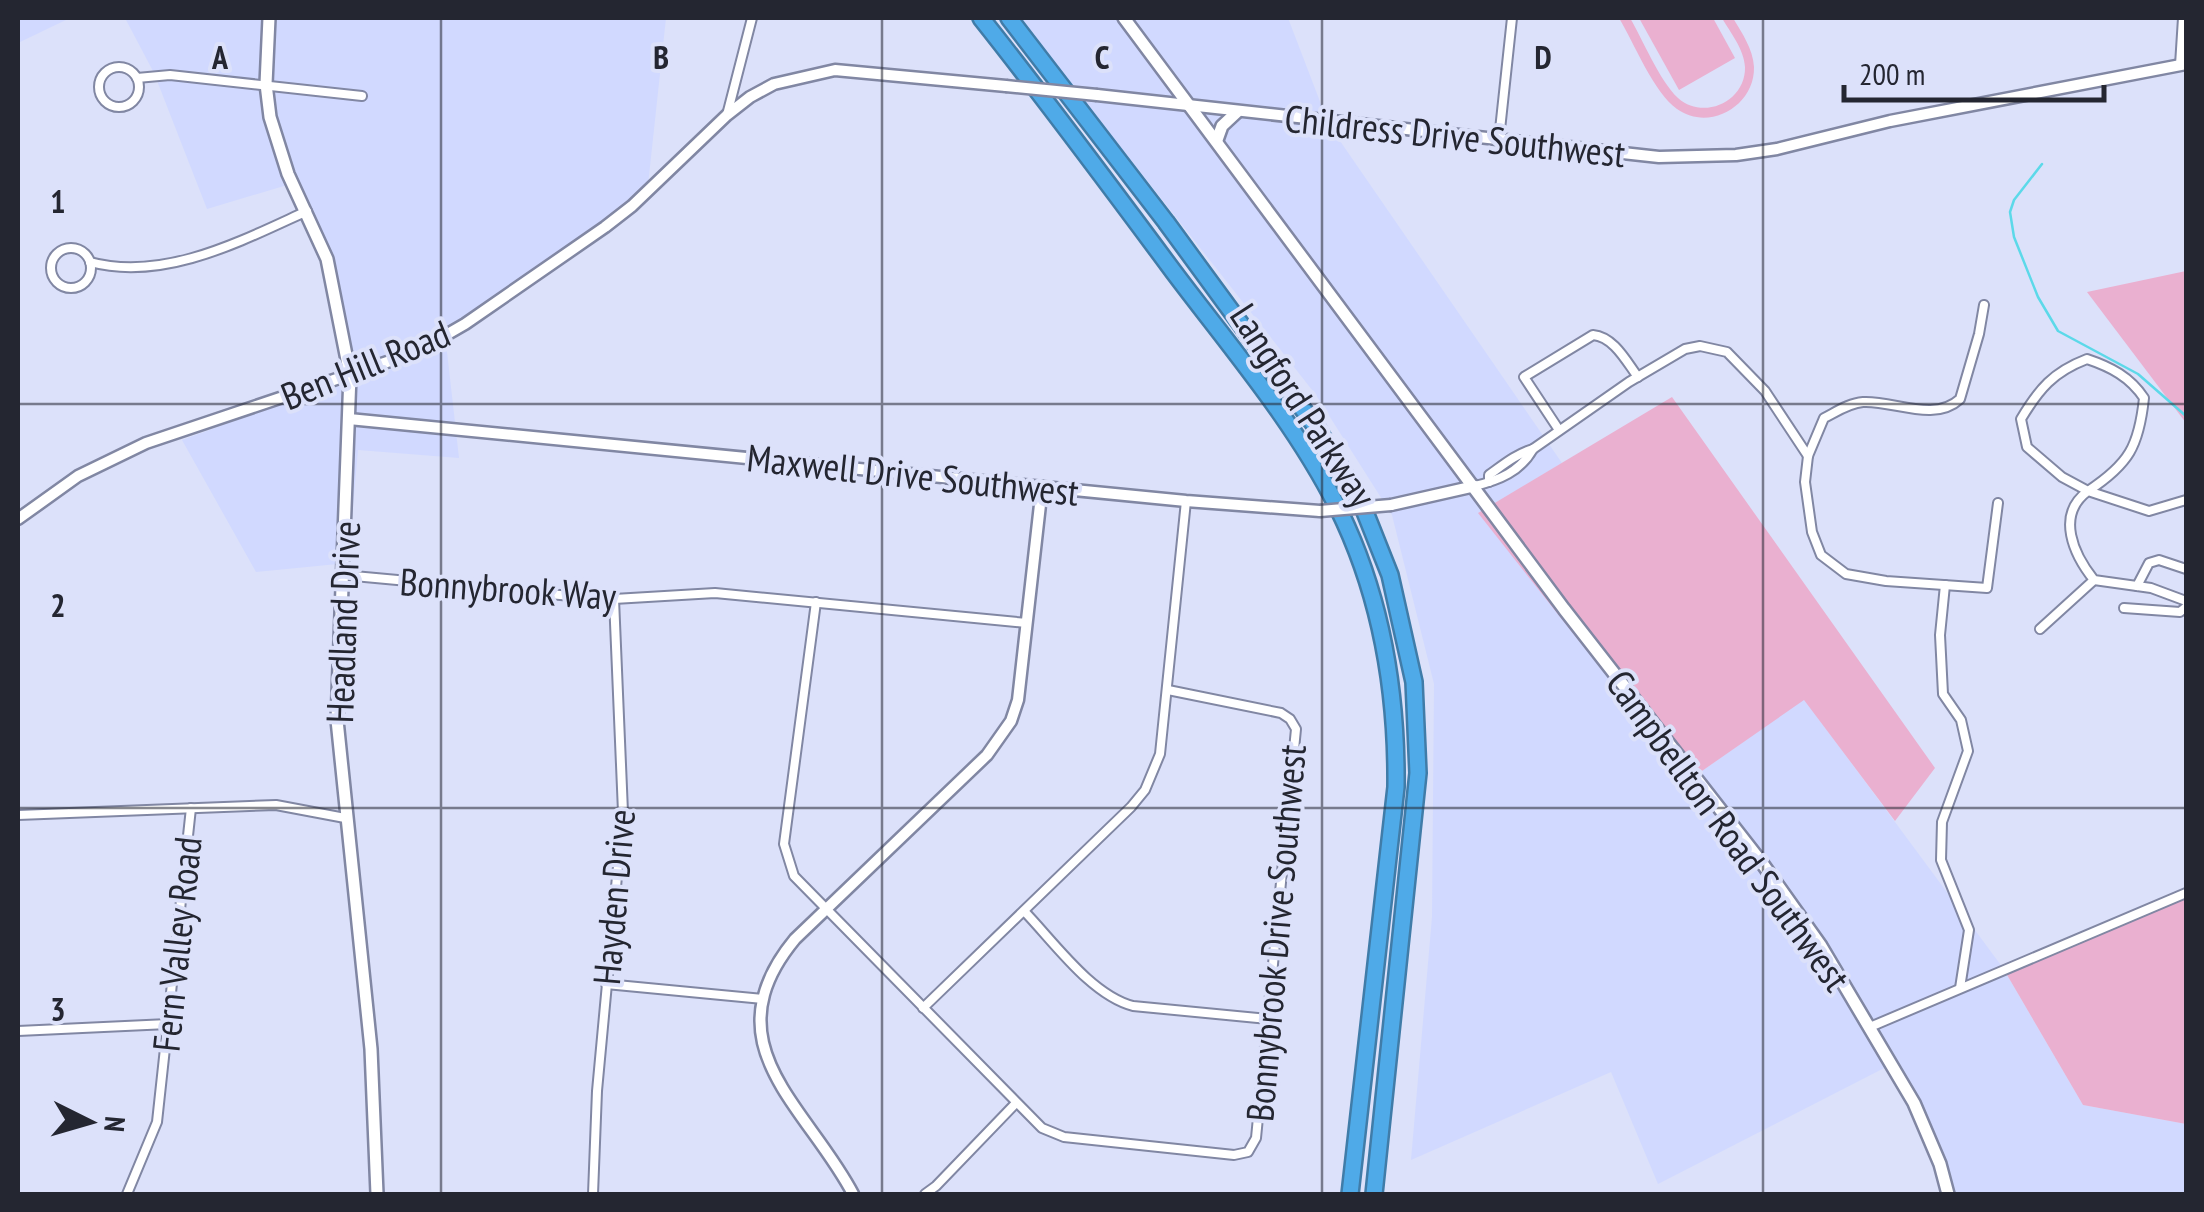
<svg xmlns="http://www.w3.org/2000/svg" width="2204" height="1212" font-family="'PT Sans Narrow',sans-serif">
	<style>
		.built { fill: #d1d9ff }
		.green { fill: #eab0d0 }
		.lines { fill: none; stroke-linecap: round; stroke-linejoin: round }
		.stream { stroke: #5cd9e9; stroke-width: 2.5 }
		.minor-casing { stroke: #8187a3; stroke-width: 12 }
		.tertiary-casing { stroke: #8187a3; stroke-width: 15 }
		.secondary-casing { stroke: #8187a3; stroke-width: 16 }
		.motorway-casing { stroke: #407ca8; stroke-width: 20 }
		.minor { stroke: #fff; stroke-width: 8 }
		.tertiary { stroke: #fff; stroke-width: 10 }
		.secondary { stroke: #fff; stroke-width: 11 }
		.motorway { stroke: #4faae8; stroke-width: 15 }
		.tertiary-bridge-casing { stroke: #8187a3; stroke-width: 15; stroke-linecap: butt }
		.tertiary-bridge { stroke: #fff; stroke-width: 10 }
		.grid { fill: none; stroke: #242631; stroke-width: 2.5; stroke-opacity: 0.55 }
		.labels { text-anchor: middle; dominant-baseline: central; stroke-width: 8; stroke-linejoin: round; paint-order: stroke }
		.street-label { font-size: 38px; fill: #242631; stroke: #dce1fa }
		.grid-label { font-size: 32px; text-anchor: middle; font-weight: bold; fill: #242631; stroke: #dce1fa; stroke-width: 8; stroke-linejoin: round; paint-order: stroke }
	</style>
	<rect width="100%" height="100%" fill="#dce1fa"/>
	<g class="built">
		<polygon points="18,18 70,18 18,43"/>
		<polygon points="125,18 666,18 648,185 446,343 459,458 358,450 348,563 256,572 182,440 346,380 336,299 294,183 207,209 154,73"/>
		<polygon points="1019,18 1288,18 1329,125 1562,463 1479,513 1689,780 1804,699 2003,968 2083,1105 2186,1124 2186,1194 1949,1194 1931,1127 1896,1062 1658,1184 1611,1072 1411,1160 1432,917 1434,684 1392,515 1316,395"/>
	</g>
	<g class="green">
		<path d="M1619,18H1630C1643,40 1659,80 1678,98C1704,121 1746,101 1745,67C1744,49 1730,32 1722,18H1733C1742,33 1753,49 1754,67C1755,106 1709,132 1677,109C1654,93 1634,43 1619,18Z"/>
		<polygon points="1639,18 1713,18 1735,58 1679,90"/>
		<polygon points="2186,271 2186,423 2087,292"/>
		<polygon points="1672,397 1935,768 1895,821 1804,700 1689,780 1478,513"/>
		<polygon points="2186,895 2186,1124 2083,1105 2003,968"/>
	</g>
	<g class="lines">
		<polyline class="stream" points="2042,164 2014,200 2010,212 2014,237 2038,297 2058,331 2138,374 2186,416"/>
		<defs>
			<g id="minor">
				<polyline points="2180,65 2183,18"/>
				<circle cx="119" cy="87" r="20"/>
				<polyline points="137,78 170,75 362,96"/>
				<polyline points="727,115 752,18"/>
				<polyline points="1499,139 1512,18"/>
				<circle cx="71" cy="268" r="20"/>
				<path d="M90,262C164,282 241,241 307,211"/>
				<path d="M1984,305L1979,334L1960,399C1934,423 1893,400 1863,402C1849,403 1836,412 1824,418L1808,456L1805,482L1812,532L1821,555L1846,574L1886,581L1987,588L1998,503"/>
				<path d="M2087,359C2111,367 2130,377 2144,398C2139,446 2129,464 2088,491L2062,477L2027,447L2021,419C2039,389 2053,372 2087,359Z"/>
				<path d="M1559,430L1524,377L1593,335C1614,337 1626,361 1638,377"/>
				<path d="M1489,482V475C1503,465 1516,454 1533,449L1629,382L1685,349L1700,346L1727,352L1765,391L1808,456"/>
				<path d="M1475,486C1499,480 1520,472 1533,449"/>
				<path d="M2186,500L2149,511L2088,491C2055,515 2074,555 2094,580L2151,588L2186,601"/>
				<polyline points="343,575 582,597 614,599 715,593 1027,623"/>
				<polyline points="1945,585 1940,635 1943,694 1961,720 1968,751 1942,822 1941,860 1969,930 1960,988"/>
				<polyline points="2137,586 2149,563 2159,560 2186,569"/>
				<polyline points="816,602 784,844 794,876 1042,1128 1064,1137 1234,1155 1248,1152 1256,1138 1296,729 1290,719 1281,713 1168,690"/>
				<polyline points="2124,608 2180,612 2186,607"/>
				<polyline points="2040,629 2094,580"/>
				<polyline points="18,815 276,805 345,818"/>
				<path d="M1024,911C1054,942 1091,995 1133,1006L1268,1019"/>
				<polyline points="606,984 763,999"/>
				<polyline points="923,1008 1131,807 1145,790 1160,754 1186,501"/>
				<polyline points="1870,1027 2186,893"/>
				<polyline points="18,1031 168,1024"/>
				<polyline points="127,1194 157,1122 191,808"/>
				<polyline points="593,1194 597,1091 623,812 614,599"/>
				<polyline points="925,1194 936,1186 1016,1103"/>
			</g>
			<g id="tertiary">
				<polyline points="1097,95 1659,157 1736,155 1777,149 1890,121 2186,64"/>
				<polyline points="349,419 1186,501 1320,511"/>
				<polyline points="1391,505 1475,486"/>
				<polyline points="18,519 78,476 146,443 396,359 432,343 465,324 605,227 632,206 727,115 750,97 774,84 835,70 1006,86"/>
				<path d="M853,1194C807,1106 708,1044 795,939L987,755L1011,721L1018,700L1042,487"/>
			</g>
			<g id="secondary">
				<polyline points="269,18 266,84 270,117 288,174 327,259 350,375 337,720 371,1049 377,1194"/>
				<polyline points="1124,18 1564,609 1762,863 1821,946 1914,1103 1940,1164 1948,1194"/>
				<polyline points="1217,140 1222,126 1237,112"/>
			</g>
			<g id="motorway">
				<path d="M981,18C1047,101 1110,186 1173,271C1230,347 1295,422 1338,508C1381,595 1397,690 1396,787L1350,1194"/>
				<polyline points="1009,18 1166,222 1319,431 1361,502 1390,575 1414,682 1418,773 1374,1194"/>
			</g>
		</defs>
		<use href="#minor" class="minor-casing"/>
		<use href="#tertiary" class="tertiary-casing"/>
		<use href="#secondary" class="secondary-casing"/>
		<use href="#motorway" class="motorway-casing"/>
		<use href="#minor" class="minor"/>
		<use href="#tertiary" class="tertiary"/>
		<use href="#secondary" class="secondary"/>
		<use href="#motorway" class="motorway"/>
		<defs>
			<g id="tertiary-bridge">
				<polyline points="1006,86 1097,95"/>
				<polyline points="1320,511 1391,505"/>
			</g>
		</defs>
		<use href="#tertiary-bridge" class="tertiary-bridge-casing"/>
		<use href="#tertiary-bridge" class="tertiary-bridge"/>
	</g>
	<path class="grid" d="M441,18V1194M882,18V1194M1322,18V1194M1763,18V1194M18,404H2186M18,808H2186"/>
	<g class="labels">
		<g class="street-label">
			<text transform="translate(1455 135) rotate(6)">Childress Drive Southwest</text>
			<text transform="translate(365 364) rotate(-22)">Ben Hill Road</text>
			<text transform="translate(1304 405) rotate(57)">Langford Parkway</text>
			<text transform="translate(913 474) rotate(6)">Maxwell Drive Southwest</text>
			<text transform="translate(508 588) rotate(4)">Bonnybrook Way</text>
			<text transform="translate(342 622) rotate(-88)">Headland Drive</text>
			<text transform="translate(1729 830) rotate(54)">Campbellton Road Southwest</text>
			<text transform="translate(613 897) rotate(-85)">Hayden Drive</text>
			<text transform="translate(1275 933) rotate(-85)">Bonnybrook Drive Southwest</text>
			<text transform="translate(176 944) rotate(-84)">Fern Valley Road</text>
		</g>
	</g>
	<g class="grid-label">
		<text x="220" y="69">A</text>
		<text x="661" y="69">B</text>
		<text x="1102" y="69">C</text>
		<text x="1543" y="69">D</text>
		<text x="58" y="213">1</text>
		<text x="58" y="617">2</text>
		<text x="58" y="1021">3</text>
	</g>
	<rect width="2204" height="1212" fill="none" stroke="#242631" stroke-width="40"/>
	<g transform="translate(90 1122) rotate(95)" stroke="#dce1fa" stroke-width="8" paint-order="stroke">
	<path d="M0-8L18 38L0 25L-18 38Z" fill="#242631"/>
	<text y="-15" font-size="28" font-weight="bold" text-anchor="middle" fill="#242631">N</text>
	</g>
	<path d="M1844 85v15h260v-15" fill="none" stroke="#242631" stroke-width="5"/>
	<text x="1859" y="85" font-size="30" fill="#242631" stroke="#dce1fa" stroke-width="8" paint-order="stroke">200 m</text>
</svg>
